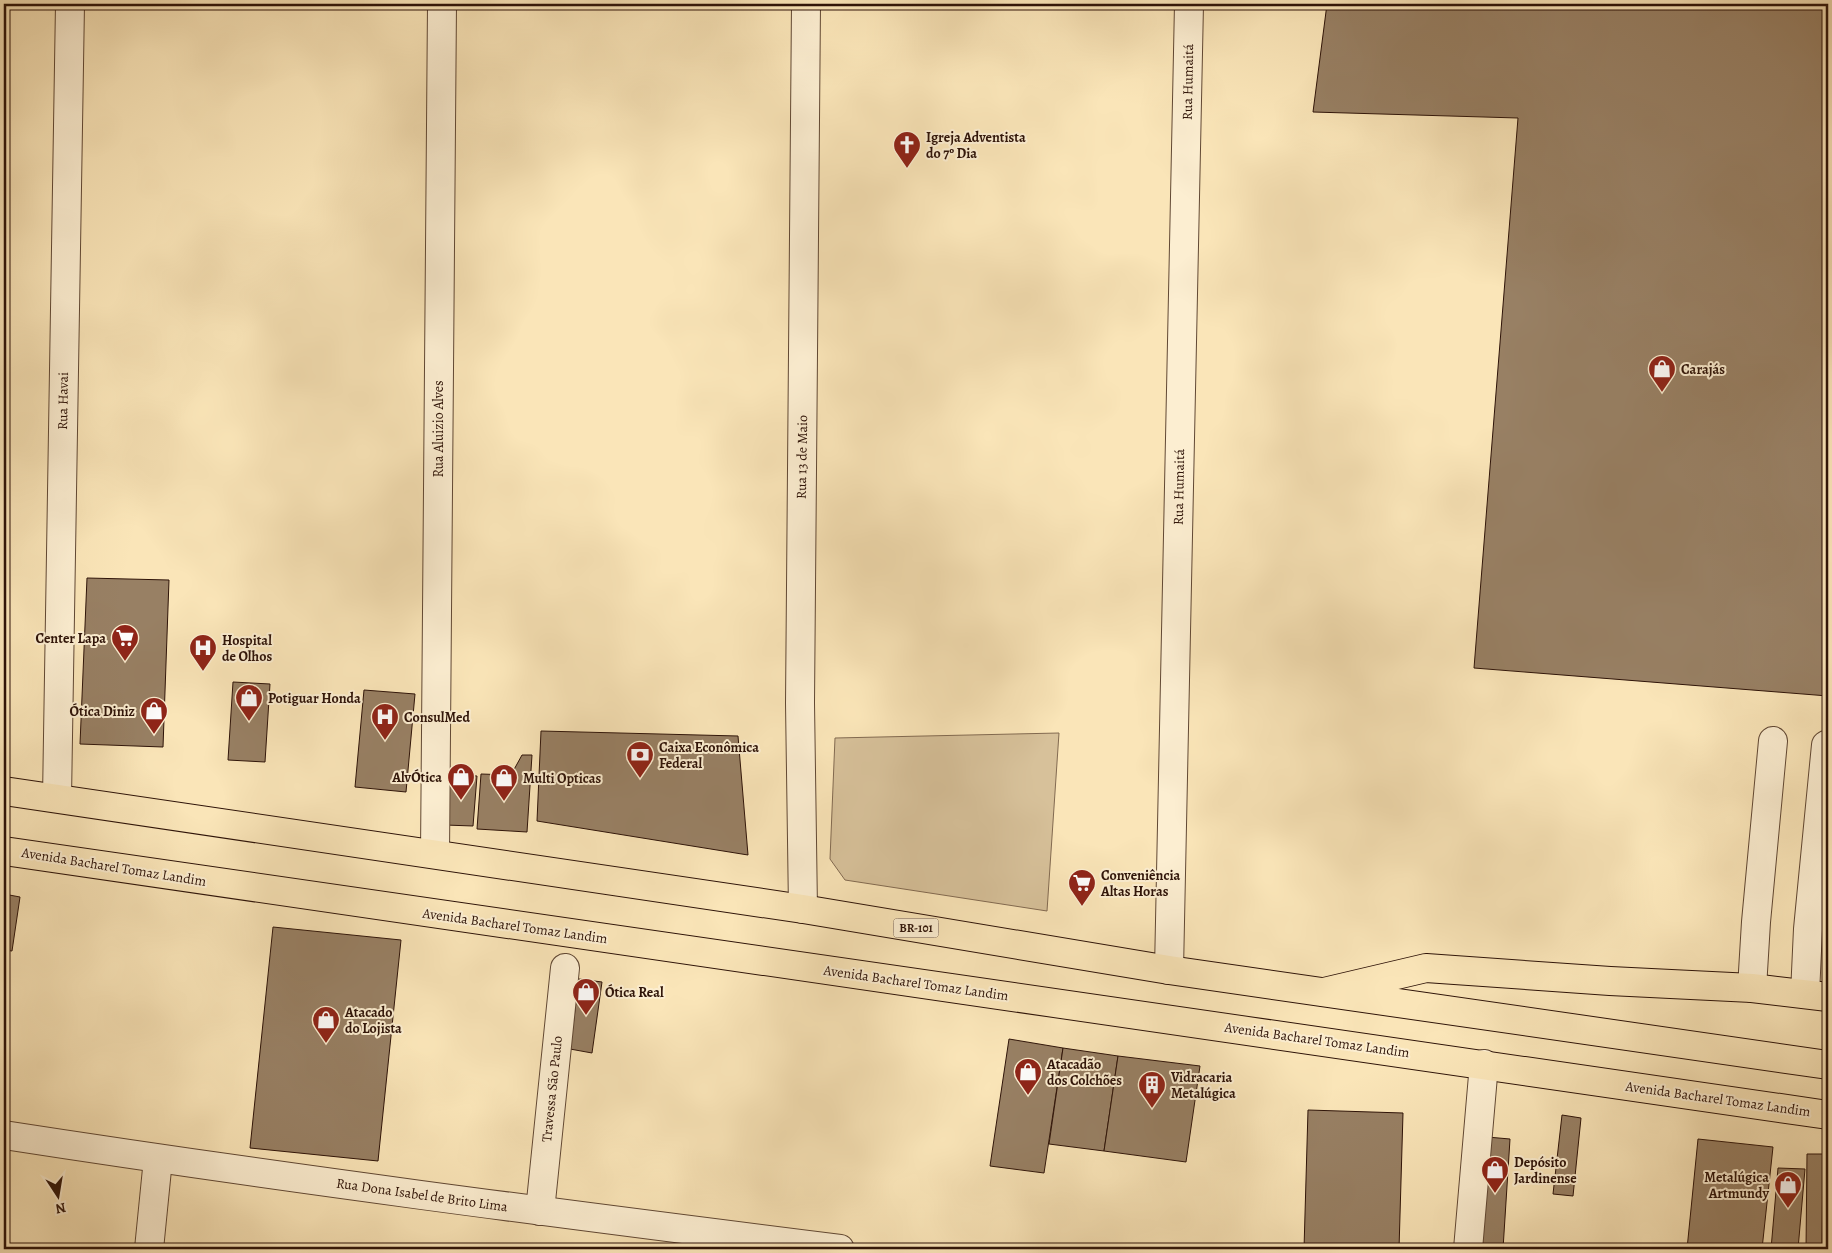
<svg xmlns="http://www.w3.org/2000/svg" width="1832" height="1253" font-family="Alegreya,serif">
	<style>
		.green { fill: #d7c19a; stroke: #826a51 }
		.building { fill: #988064; stroke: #2e1308 }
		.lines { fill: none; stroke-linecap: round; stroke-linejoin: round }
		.minor-casing { stroke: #614834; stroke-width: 30 }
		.major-casing { stroke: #2e1308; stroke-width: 30 }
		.highway-casing { stroke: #2e1308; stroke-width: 30 }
		.minor { stroke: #fceed1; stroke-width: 28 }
		.major { stroke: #fae5b8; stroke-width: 28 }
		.highway { stroke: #fae5b8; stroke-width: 28 }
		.labels { text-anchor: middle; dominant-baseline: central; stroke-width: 4; stroke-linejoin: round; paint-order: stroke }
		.shield { fill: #fceed1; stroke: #6c5544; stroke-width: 1 }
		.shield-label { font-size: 12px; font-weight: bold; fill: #2e1308 }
		.street-label { font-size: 14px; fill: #2e1308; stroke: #fceed1 }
		.poi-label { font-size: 14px; font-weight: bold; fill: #2e1308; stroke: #fceed1; text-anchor: start }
	</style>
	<rect width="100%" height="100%" fill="#fae5b8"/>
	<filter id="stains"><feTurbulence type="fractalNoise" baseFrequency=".004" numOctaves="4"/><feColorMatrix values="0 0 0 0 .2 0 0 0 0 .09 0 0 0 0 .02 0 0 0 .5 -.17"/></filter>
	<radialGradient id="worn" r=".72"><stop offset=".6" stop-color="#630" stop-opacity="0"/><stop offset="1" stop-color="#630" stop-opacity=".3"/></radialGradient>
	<polygon class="green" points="1059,733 1047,911 845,880 830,859 835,738"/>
	<g class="building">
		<polygon points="1327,4 1828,4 1828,696 1474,668 1518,118 1313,112"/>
		<polygon points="87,578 169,580 163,747 80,744"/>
		<polygon points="233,682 270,684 265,762 228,760"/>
		<polygon points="364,690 415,694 406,792 355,787"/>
		<polygon points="541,731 738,736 748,855 537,821"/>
		<polygon points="522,755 532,755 527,832 477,829 481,774 511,775"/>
		<polygon points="448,774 477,776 473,826 445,825"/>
		<polygon points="4,894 20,897 12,951 4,950"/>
		<polygon points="273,927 401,940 378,1161 250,1148"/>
		<polygon points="579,979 602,982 592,1053 570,1049"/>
		<polygon points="1009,1039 1063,1048 1044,1173 990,1166"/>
		<polygon points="1063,1048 1118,1056 1104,1151 1049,1144"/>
		<polygon points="1118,1056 1200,1066 1186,1162 1104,1151"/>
		<polygon points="1308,1110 1403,1113 1399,1249 1304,1249"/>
		<polygon points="1562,1115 1581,1118 1573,1196 1553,1194"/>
		<polygon points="1487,1137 1510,1139 1503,1249 1479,1249"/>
		<polygon points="1698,1139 1773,1147 1762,1249 1687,1249"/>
		<polygon points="1807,1154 1823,1154 1822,1249 1806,1249"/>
		<polygon points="1778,1168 1805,1169 1798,1249 1771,1249"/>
	</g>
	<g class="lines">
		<defs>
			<g id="minor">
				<polyline points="57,798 70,4"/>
				<polyline points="435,854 442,4"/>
				<polyline points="803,909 800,703 806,4"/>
				<polyline points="1169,970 1189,4"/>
				<polyline points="1752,988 1756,922 1773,741"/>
				<polyline points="1805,994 1808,929 1826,745"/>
				<path d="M4,1135C282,1178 561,1214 840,1249"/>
				<polyline points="540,1211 565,968"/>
				<polyline points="149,1249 158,1159"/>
				<polyline points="1468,1249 1484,1064"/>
			</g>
			<polyline id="major" points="1324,992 1426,968 1610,981 1752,988 1828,997"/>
			<g id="highway">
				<polyline points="4,791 803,909 1169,970 1828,1065"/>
				<path d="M4,851C611,943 1220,1025 1828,1115"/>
			</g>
		</defs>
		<use href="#minor" class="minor-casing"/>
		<use href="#major" class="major-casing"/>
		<use href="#highway" class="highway-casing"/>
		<use href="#minor" class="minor"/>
		<use href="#major" class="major"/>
		<use href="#highway" class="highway"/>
	</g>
	<defs>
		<symbol id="church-pin" viewBox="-11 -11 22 30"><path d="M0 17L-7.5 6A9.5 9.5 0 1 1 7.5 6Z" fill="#8f2418" stroke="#fceed1"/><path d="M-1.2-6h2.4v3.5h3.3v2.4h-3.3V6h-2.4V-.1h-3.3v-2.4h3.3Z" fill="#fff"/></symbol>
		<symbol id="shop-pin" viewBox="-11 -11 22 30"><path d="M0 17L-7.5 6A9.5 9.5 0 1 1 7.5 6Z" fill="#8f2418" stroke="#fceed1"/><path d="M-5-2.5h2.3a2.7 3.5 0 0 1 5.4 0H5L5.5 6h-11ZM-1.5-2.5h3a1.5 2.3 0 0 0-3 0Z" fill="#fff"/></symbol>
		<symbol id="supermarket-pin" viewBox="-11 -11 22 30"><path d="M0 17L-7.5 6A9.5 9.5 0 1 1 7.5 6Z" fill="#8f2418" stroke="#fceed1"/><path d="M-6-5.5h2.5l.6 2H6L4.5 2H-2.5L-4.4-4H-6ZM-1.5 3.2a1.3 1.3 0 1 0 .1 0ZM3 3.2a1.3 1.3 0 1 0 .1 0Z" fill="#fff"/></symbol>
		<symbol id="hospital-pin" viewBox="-11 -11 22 30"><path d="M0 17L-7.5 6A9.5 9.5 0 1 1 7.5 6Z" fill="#8f2418" stroke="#fceed1"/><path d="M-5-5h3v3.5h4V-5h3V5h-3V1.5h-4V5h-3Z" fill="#fff"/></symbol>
		<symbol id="bank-pin" viewBox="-11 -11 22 30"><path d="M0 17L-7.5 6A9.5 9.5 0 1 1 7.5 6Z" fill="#8f2418" stroke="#fceed1"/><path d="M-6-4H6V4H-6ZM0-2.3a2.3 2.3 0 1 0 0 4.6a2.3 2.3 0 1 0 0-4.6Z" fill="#fff"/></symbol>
		<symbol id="building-pin" viewBox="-11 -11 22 30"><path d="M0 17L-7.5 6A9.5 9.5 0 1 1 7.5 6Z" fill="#8f2418" stroke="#fceed1"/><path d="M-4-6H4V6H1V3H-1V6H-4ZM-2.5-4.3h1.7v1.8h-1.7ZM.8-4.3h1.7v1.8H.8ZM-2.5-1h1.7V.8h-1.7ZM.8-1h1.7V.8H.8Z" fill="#fff"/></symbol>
	</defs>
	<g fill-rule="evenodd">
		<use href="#church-pin" x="891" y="129" width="32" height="43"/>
		<use href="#shop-pin" x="1646" y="353" width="32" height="43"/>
		<use href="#supermarket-pin" x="109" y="622" width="32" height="43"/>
		<use href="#hospital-pin" x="187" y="632" width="32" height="43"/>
		<use href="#shop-pin" x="233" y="682" width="32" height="43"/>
		<use href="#shop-pin" x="138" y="695" width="32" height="43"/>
		<use href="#hospital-pin" x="369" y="701" width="32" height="43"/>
		<use href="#bank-pin" x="624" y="739" width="32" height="43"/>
		<use href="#shop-pin" x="445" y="761" width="32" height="43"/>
		<use href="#shop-pin" x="488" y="762" width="32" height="43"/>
		<use href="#supermarket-pin" x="1066" y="867" width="32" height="43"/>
		<use href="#shop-pin" x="570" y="976" width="32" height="43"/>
		<use href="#shop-pin" x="310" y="1004" width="32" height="43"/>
		<use href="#shop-pin" x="1012" y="1056" width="32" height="43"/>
		<use href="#building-pin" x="1136" y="1069" width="32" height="43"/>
		<use href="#shop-pin" x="1479" y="1154" width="32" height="43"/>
		<use href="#shop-pin" x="1772" y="1169" width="32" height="43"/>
	</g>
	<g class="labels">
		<rect class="shield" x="893.5" y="918.5" width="45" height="19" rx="4"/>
		<g class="shield-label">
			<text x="916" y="928">BR-101</text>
		</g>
		<g class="street-label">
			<text transform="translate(1188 82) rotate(-89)">Rua Humaitá</text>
			<text transform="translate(63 401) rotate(-89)">Rua Havai</text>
			<text transform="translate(438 429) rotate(-90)">Rua Aluizio Alves</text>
			<text transform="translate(802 457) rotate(-89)">Rua 13 de Maio</text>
			<text transform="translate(1179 487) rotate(-89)">Rua Humaitá</text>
			<text transform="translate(114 867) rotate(9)">Avenida Bacharel Tomaz Landim</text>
			<text transform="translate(515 926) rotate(8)">Avenida Bacharel Tomaz Landim</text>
			<text transform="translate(916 983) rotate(8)">Avenida Bacharel Tomaz Landim</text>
			<text transform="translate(1317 1040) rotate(8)">Avenida Bacharel Tomaz Landim</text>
			<text transform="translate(552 1089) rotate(-84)">Travessa São Paulo</text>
			<text transform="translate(1718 1099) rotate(8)">Avenida Bacharel Tomaz Landim</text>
			<text transform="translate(422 1195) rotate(8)">Rua Dona Isabel de Brito Lima</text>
		</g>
		<g class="poi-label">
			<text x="926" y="137">Igreja Adventista<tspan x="926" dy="16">do 7º Dia</tspan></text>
			<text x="1681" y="369">Carajás</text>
			<text x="106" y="638" text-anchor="end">Center Lapa</text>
			<text x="222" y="640">Hospital<tspan x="222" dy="16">de Olhos</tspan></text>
			<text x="268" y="698">Potiguar Honda</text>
			<text x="135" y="711" text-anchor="end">Ótica Diniz</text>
			<text x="404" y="717">ConsulMed</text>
			<text x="659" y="747">Caixa Econômica<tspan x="659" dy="16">Federal</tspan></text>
			<text x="442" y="777" text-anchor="end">AlvÓtica</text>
			<text x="523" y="778">Multi Opticas</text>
			<text x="1101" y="875">Conveniência<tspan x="1101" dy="16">Altas Horas</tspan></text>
			<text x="605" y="992">Ótica Real</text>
			<text x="345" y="1012">Atacado<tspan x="345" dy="16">do Lojista</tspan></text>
			<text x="1047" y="1064">Atacadão<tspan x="1047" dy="16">dos Colchões</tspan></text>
			<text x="1171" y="1077">Vidracaria<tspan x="1171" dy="16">Metalúgica</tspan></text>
			<text x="1514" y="1162">Depósito<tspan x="1514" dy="16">Jardinense</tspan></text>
			<text x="1769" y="1177" text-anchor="end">Metalúgica<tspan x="1769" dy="16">Artmundy</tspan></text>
		</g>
	</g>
	<rect width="1832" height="1253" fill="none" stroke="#fae5b8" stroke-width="20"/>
	<rect x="5" y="5" width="1822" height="1243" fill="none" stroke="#2e1308" stroke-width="2.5"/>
	<rect x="10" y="10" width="1812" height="1233" fill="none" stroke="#2e1308"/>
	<g transform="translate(58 1196) rotate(168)" stroke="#fceed1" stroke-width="4" paint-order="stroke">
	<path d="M0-4L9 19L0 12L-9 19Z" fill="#2e1308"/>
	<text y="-8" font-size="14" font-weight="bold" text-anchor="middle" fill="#2e1308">N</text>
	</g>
	<rect width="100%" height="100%" filter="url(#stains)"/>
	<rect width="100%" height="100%" fill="url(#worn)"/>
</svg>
